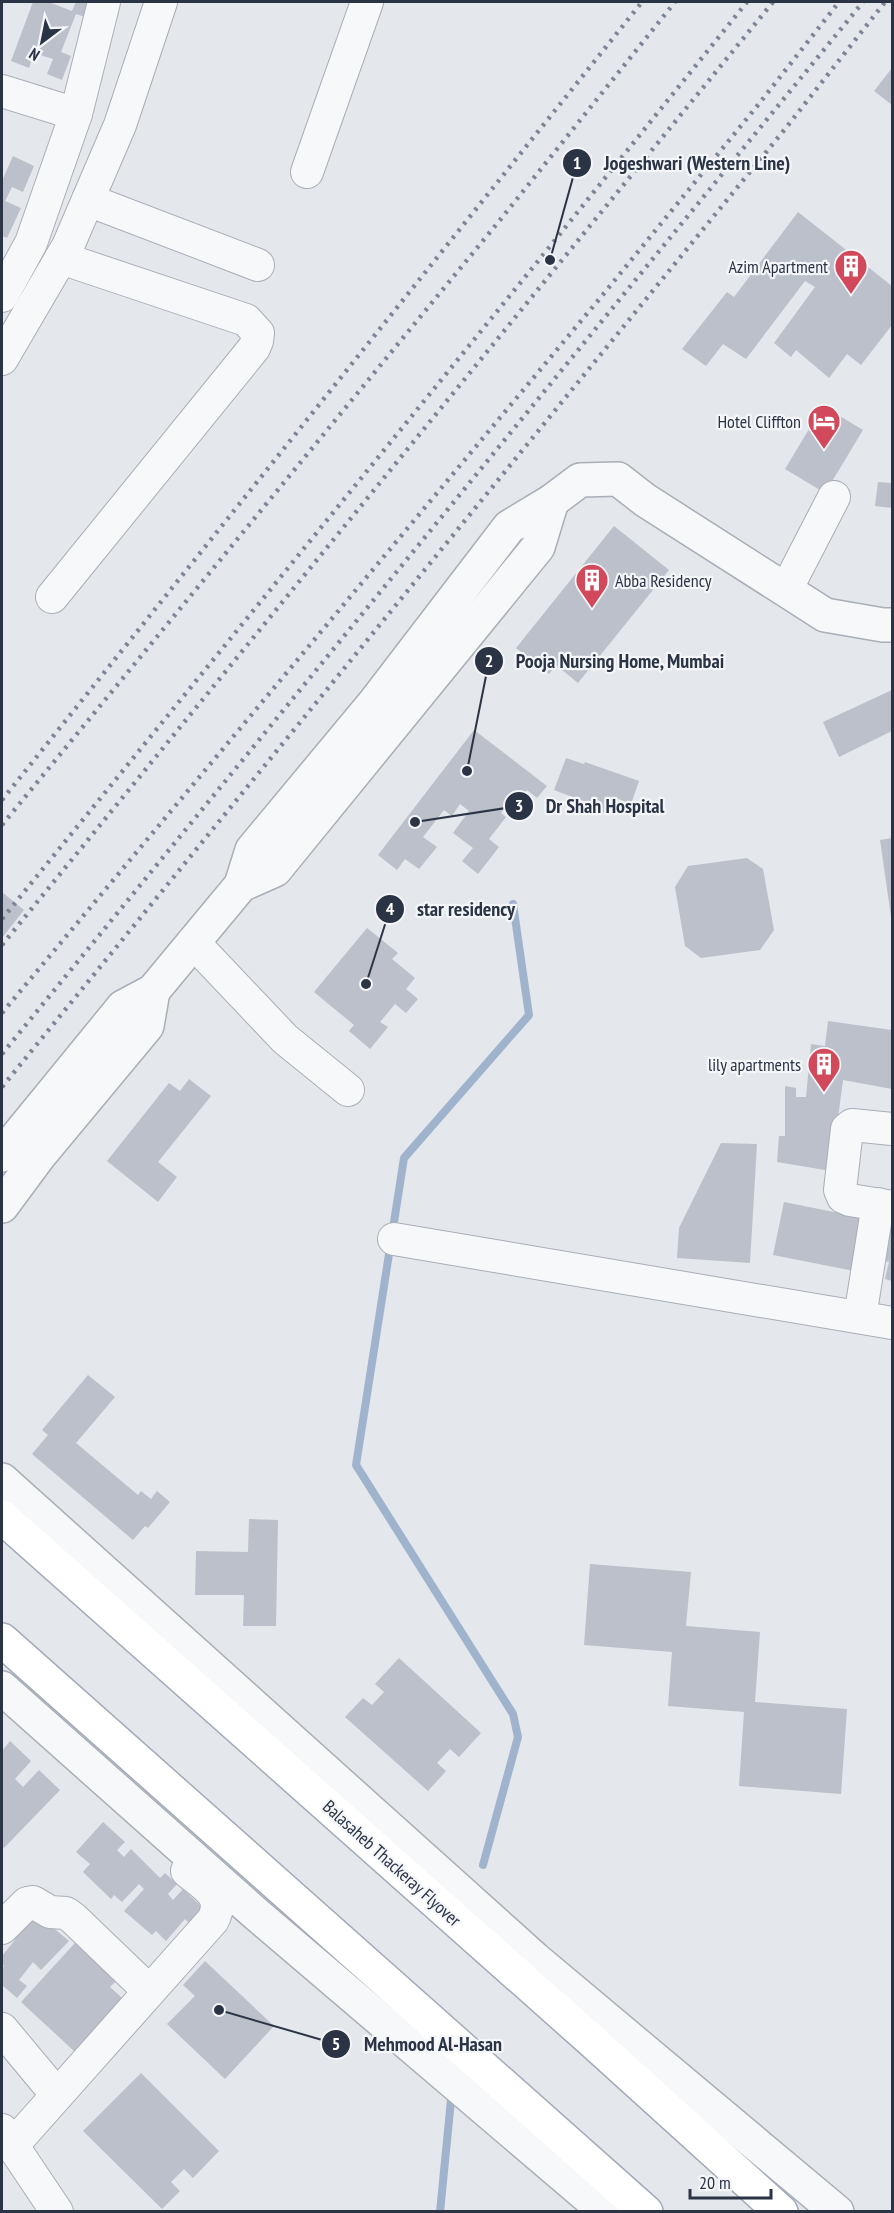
<svg xmlns="http://www.w3.org/2000/svg" width="894" height="2213" font-family="'PT Sans Narrow',sans-serif">
	<style>
		.lines { fill: none; stroke-linecap: round; stroke-linejoin: round }
		.stream { stroke: #9fb4cc; stroke-width: 8 }
		.building { fill: #bbc0ca }
		.minor-casing { stroke: #a9aeb7; stroke-width: 34 }
		.tertiary-casing { stroke: #a9aeb7; stroke-width: 36 }
		.primary-casing { stroke: #a3abb8; stroke-width: 36 }
		.minor { stroke: #f7f8fa; stroke-width: 32 }
		.tertiary { stroke: #f7f8fa; stroke-width: 33 }
		.primary { stroke: #fff; stroke-width: 33 }
		.rail { stroke: #7d8696; stroke-width: 4.5; stroke-dasharray: 3 6; stroke-linecap: butt }
		.labels { text-anchor: middle; dominant-baseline: central; stroke-width: 4.5; stroke-linejoin: round; paint-order: stroke }
		.poi-label { font-size: 18px; fill: #2b3445; stroke: #f4f6f9; text-anchor: end }
		.street-label { font-size: 18px; fill: #2b3445; stroke: #f4f6f9 }
		.leader { fill: none; stroke: #2b3445; stroke-width: 2 }
		.callout-dot { fill: #2b3445; stroke: #f4f6f9; stroke-width: 2 }
		.mark-label { font-size: 18px; text-anchor: middle; font-weight: bold; fill: #fff }
		.callout-label { font-size: 20px; text-anchor: middle; font-weight: bold; fill: #2b3445; stroke: #f4f6f9; stroke-width: 4.5; stroke-linejoin: round; paint-order: stroke }
	</style>
	<rect width="100%" height="100%" fill="#e4e7ec"/>
	<g class="lines">
		<g class="stream">
			<polyline points="483,1865 518,1737 513,1714 356,1465 404,1158 529,1015 513,904"/>
			<polyline points="440,2212 451,2100"/>
		</g>
	</g>
	<g class="building">
		<polygon points="33,2 51,2 51,3 72,11 76,2 91,2 85,17 76,14 61,52 71,56 62,80 47,74 53,59 34,53 29,68 11,61"/>
		<polygon points="892,68 892,105 874,91"/>
		<polygon points="13,156 34,166 23,192 12,187 5,201 21,208 7,238 2,236 2,181"/>
		<polygon points="798,212 892,286 892,325 861,365 847,354 829,378 796,350 791,357 774,343 815,287 805,281 746,359 723,344 706,366 682,349 727,292 734,297"/>
		<polygon points="823,406 863,430 825,493 785,469"/>
		<polygon points="878,482 892,483 892,508 875,506"/>
		<polygon points="614,526 669,570 578,683 556,665 549,674 516,648"/>
		<polygon points="892,690 892,731 839,757 823,722"/>
		<polygon points="474,730 547,786 537,798 527,790 515,806 509,802 501,813 506,817 489,839 499,847 478,874 462,861 473,848 453,833 469,811 460,804 452,816 444,810 423,837 437,847 419,869 405,859 397,870 378,855"/>
		<polygon points="566,758 584,764 585,762 639,781 631,804 616,798 610,815 585,805 586,802 554,790"/>
		<polygon points="892,838 892,917 891,917 880,840"/>
		<polygon points="747,858 763,869 774,930 760,950 701,958 685,946 675,887 688,866"/>
		<polygon points="2,892 24,910 2,938"/>
		<polygon points="367,928 398,953 392,959 415,978 406,989 418,999 406,1013 395,1004 380,1022 388,1027 370,1049 349,1031 354,1025 314,992"/>
		<polygon points="828,1021 892,1030 892,1089 843,1080 831,1171 777,1162 779,1136 785,1136 785,1086 796,1088 796,1097 806,1097 811,1044 825,1046"/>
		<polygon points="189,1079 211,1096 158,1162 177,1177 158,1202 107,1161 169,1083 180,1091"/>
		<polygon points="721,1143 757,1144 750,1263 677,1258 679,1228"/>
		<polygon points="784,1202 869,1219 859,1272 773,1255"/>
		<polygon points="879,1226 892,1229 892,1281 885,1279 889,1262 873,1258"/>
		<polygon points="88,1375 115,1397 76,1443 138,1495 141,1491 151,1499 157,1491 170,1502 148,1528 145,1526 133,1540 32,1454 48,1435 42,1430"/>
		<polygon points="249,1519 278,1520 276,1626 243,1626 244,1595 195,1595 196,1551 248,1552"/>
		<polygon points="590,1564 691,1572 686,1626 760,1632 755,1702 847,1709 841,1794 739,1786 744,1712 668,1706 672,1652 584,1645"/>
		<polygon points="399,1658 481,1733 459,1757 450,1749 437,1763 446,1771 428,1791 345,1717 363,1698 372,1705 384,1692 375,1684"/>
		<polygon points="10,1741 31,1761 15,1779 23,1787 39,1770 60,1790 4,1848 2,1845 2,1751"/>
		<polygon points="103,1822 125,1842 117,1850 124,1857 131,1849 160,1878 165,1873 177,1884 168,1894 173,1900 183,1889 203,1908 189,1923 185,1919 166,1941 156,1931 152,1935 124,1911 144,1889 139,1884 122,1902 114,1895 111,1899 83,1872 90,1864 76,1852"/>
		<polygon points="33,1911 69,1941 41,1970 33,1962 19,1980 27,1986 17,1998 2,1985 2,1970 4,1966 2,1964 2,1956 15,1940 9,1937"/>
		<polygon points="75,1943 116,1981 110,1987 122,1998 74,2051 21,2002"/>
		<polygon points="205,1961 274,2026 225,2079 167,2024 195,1996 183,1985"/>
		<polygon points="141,2073 219,2151 193,2178 184,2169 171,2182 180,2191 162,2209 83,2131"/>
	</g>
	<g class="lines">
		<defs>
			<g id="minor">
				<polyline points="2,91 76,114 104,2"/>
				<polyline points="307,172 367,2"/>
				<polyline points="88,200 258,265"/>
				<polyline points="2,296 31,243 76,114"/>
				<polyline points="2,359 68,246 120,125 161,2"/>
				<polyline points="786,590 834,497"/>
				<polyline points="52,597 254,348 257,341 258,333 246,320 61,258"/>
				<polyline points="193,942 285,1039 348,1090"/>
				<polyline points="892,1129 852,1125 847,1129 840,1190 843,1197 850,1200 892,1207"/>
				<polyline points="394,1239 892,1323"/>
				<polyline points="860,1317 878,1204"/>
				<polyline points="2,1928 27,1903 33,1902 50,1912 66,1913 73,1918 149,1991"/>
				<polyline points="2,2029 57,2095"/>
				<polyline points="2,2130 57,2212"/>
				<path d="M12,2146L213,1920C226,1895 204,1886 187,1871"/>
			</g>
			<g id="tertiary">
				<polyline points="241,885 275,870 538,547 552,501"/>
				<polyline points="2,1155 123,1007 153,991 241,885 252,850 375,702 509,527 552,501 580,480 618,479 645,500 825,615 883,625 892,625"/>
				<polyline points="2,1206 39,1156 147,1026 153,991"/>
				<polyline points="2,1480 535,1959 837,2212"/>
				<polyline points="2,1688 255,1913 606,2212"/>
			</g>
			<g id="primary">
				<polyline points="2,1517 591,2040 781,2212"/>
				<polyline points="2,1640 646,2212"/>
			</g>
		</defs>
		<use href="#minor" class="minor-casing"/>
		<use href="#tertiary" class="tertiary-casing"/>
		<use href="#primary" class="primary-casing"/>
		<use href="#minor" class="minor"/>
		<use href="#tertiary" class="tertiary"/>
		<use href="#primary" class="primary"/>
		<g class="rail">
			<polyline points="2,800 642,2"/>
			<polyline points="2,825 500,220 675,2"/>
			<polyline points="2,919 543,255 747,2"/>
			<polyline points="2,945 773,2"/>
			<polyline points="2,1013 601,297 758,105 839,2"/>
			<polyline points="2,1054 863,2"/>
			<polyline points="2,1087 785,129 885,2"/>
		</g>
	</g>
	<defs>
		<symbol id="building-pin" viewBox="-11 -11 22 30"><path d="M0 17L-7.5 6A9.5 9.5 0 1 1 7.5 6Z" fill="#d1495b" stroke="#f4f6f9"/><path d="M-4-6H4V6H1V3H-1V6H-4ZM-2.5-4.3h1.7v1.8h-1.7ZM.8-4.3h1.7v1.8H.8ZM-2.5-1h1.7V.8h-1.7ZM.8-1h1.7V.8H.8Z" fill="#fff"/></symbol>
		<symbol id="hotel-pin" viewBox="-11 -11 22 30"><path d="M0 17L-7.5 6A9.5 9.5 0 1 1 7.5 6Z" fill="#d1495b" stroke="#f4f6f9"/><path d="M-6-4.5h1.5V1H6V5H4.5V3h-9V5H-6ZM-4 0a1.8 1.8 0 1 1 3.6 0ZM.5 0V-2.5h3Q6-2.5 6 0Z" fill="#fff"/></symbol>
	</defs>
	<g fill-rule="evenodd">
		<use href="#building-pin" x="832" y="247" width="38" height="52"/>
		<use href="#hotel-pin" x="805" y="402" width="38" height="52"/>
		<use href="#building-pin" x="573" y="561" width="38" height="52"/>
		<use href="#building-pin" x="805" y="1045" width="38" height="52"/>
	</g>
	<g class="labels">
		<g class="poi-label">
			<text x="828" y="266">Azim Apartment</text>
			<text x="801" y="421">Hotel Cliffton</text>
			<text x="615" y="580" text-anchor="start">Abba Residency</text>
			<text x="801" y="1064">lily apartments</text>
		</g>
		<g class="street-label">
			<text transform="translate(392 1863) rotate(42)">Balasaheb Thackeray Flyover</text>
		</g>
	</g>
	<path class="leader" d="M550 260L577 163M467 771L489 661M415 822L519 806M366 984L390 909M219 2010L336 2044"/>
	<g class="callout-dot">
		<circle cx="550" cy="260" r="6"/>
		<circle cx="467" cy="771" r="6"/>
		<circle cx="415" cy="822" r="6"/>
		<circle cx="366" cy="984" r="6"/>
		<circle cx="219" cy="2010" r="6"/>
		<circle cx="577" cy="163" r="15"/>
		<circle cx="489" cy="661" r="15"/>
		<circle cx="519" cy="806" r="15"/>
		<circle cx="390" cy="909" r="15"/>
		<circle cx="336" cy="2044" r="15"/>
	</g>
	<g class="mark-label">
		<text x="577" y="169">1</text>
		<text x="489" y="667">2</text>
		<text x="519" y="812">3</text>
		<text x="390" y="915">4</text>
		<text x="336" y="2050">5</text>
	</g>
	<g class="callout-label">
		<text x="697" y="170">Jogeshwari (Western Line)</text>
		<text x="620" y="668">Pooja Nursing Home, Mumbai</text>
		<text x="605" y="813">Dr Shah Hospital</text>
		<text x="466" y="916">star residency</text>
		<text x="433" y="2051">Mehmood Al-Hasan</text>
	</g>
	<rect width="894" height="2213" fill="none" stroke="#2b3445" stroke-width="6"/>
	<g transform="translate(42 42) rotate(212)" stroke="#f4f6f9" stroke-width="4.5" paint-order="stroke">
	<path d="M0-4.5L10 22L0 15L-10 22Z" fill="#2b3445"/>
	<text y="-9" font-size="16" font-weight="bold" text-anchor="middle" fill="#2b3445">N</text>
	</g>
	<path d="M690 2189v9h81v-9" fill="none" stroke="#2b3445" stroke-width="3"/>
	<text x="699" y="2189" font-size="18" fill="#2b3445" stroke="#f4f6f9" stroke-width="4.5" paint-order="stroke">20 m</text>
</svg>
